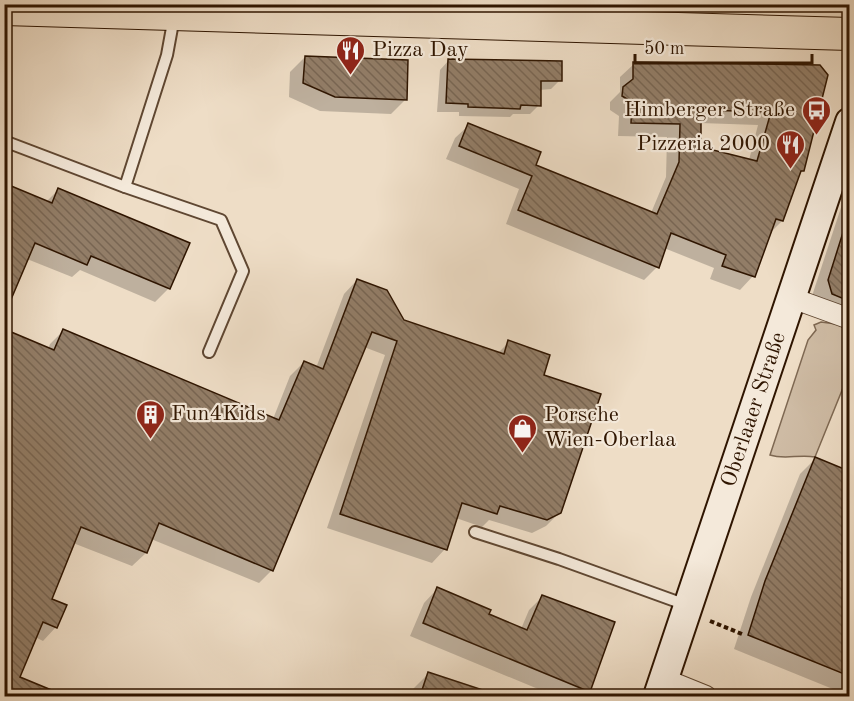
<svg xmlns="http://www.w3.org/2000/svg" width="854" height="701" font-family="'Old Standard TT',serif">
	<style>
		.green { fill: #cebba4; stroke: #7e6852; stroke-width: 1.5 }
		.shadow { fill: #0003; fill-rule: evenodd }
		.building { fill: url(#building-back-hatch); stroke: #2f1500; stroke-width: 1.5; fill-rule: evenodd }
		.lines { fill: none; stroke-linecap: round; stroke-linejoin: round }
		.lane-casing { stroke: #5f4732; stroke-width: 14 }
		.street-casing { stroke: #5f4732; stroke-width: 22 }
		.secondary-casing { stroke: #2f1500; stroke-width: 32 }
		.primary-casing { stroke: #2f1500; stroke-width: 34 }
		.path { stroke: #2f1500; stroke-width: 4; stroke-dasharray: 4.5 3; stroke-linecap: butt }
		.lane { stroke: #f4e9da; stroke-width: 10 }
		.street { stroke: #f4e9da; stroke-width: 20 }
		.secondary { stroke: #f4e9da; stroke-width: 28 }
		.primary { stroke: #eeddc6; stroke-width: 32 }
		.labels { text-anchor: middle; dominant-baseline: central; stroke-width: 4.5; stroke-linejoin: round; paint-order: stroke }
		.poi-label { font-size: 22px; fill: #2f1500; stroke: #f4e9da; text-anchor: start }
		.street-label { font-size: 22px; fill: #2f1500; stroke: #f4e9da }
	</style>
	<defs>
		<pattern id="building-back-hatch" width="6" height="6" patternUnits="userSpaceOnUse" patternTransform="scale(1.5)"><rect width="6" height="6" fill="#927d67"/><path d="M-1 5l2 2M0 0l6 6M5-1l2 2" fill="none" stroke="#786552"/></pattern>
	</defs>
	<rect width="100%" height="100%" fill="#eeddc6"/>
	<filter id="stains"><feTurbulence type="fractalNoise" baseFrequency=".00333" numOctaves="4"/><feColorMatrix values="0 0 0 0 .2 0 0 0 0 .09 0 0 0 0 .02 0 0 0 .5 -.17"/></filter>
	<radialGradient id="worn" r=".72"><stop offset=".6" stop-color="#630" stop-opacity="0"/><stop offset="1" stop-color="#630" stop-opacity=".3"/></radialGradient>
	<path class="green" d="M821,322L836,324L849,330V373L815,457C799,454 785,460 770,455L808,340L816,330L814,325Z"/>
	<g class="shadow">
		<polygon points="305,57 406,99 391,114 320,111 289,97 290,72"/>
		<polygon points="449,60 560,80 551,89 539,90 539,105 530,114 513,114 510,117 459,116 459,112 437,112 440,70"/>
		<path d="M634,64L820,67L802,171L799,174L782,221L769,234L753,276L740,290L710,279L714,268L664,248L657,267L644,280L506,224L519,189L446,159L455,138L469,125L534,166L651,213L666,177L667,137L618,136L619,116L610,110V102L620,92V77ZM700,123L758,125L749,160L699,148Z"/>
		<polygon points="850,180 850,317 811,299"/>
		<polygon points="59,189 169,288 155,302 80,270 72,277 27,259 46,202"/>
		<polygon points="357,280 403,321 498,353 509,342 542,376 560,512 546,526 532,533 489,520 482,527 456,518 445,549 432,563 327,528 385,355 364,347 272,570 259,583 151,539 146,553 132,566 73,543 50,599 56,627 43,641 35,637 18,678 63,696 4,696 4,331 48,349 50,344 64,330 273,419 290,376 304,362 316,368 344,294"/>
		<polygon points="815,459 850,473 850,696 734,649 751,597 800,474"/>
		<polygon points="437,589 487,615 521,629 529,610 543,596 588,691 583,696 555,696 410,636 424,603"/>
		<polygon points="429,673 479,690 476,696 411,696 413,689"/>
		<polygon points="393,692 409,696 388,696"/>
	</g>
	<g class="building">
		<polygon points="305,56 408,60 407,100 335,97 303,83"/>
		<polygon points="448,59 562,61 562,81 541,81 541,106 521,105 520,109 468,107 468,104 446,103"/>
		<path d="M633,62L820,65L828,75L804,171H801L783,221L776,219L755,277L722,266L726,255L671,233L659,268L518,210L532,176L459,146L468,123L541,152L536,165L657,214L679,162L680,124L631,123L632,102L622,96L623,87L633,79ZM701,110L771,112L757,161L701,147Z"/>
		<polygon points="4,183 52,203 58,188 190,243 170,289 91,256 87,265 35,243 4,316"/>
		<polygon points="845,226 849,226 849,301 832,294 828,280"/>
		<polygon points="357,279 387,290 404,320 504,354 508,340 550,355 544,375 601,394 561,513 547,520 500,506 497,514 462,503 447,550 340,514 397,341 372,332 273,571 159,523 147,553 81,527 52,599 67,605 57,628 43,622 20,677 66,696 4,696 4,329 54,350 63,329 279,420 304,361 323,369"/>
		<polygon points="815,457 849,471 849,676 748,635 765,581"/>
		<polygon points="437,587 491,610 489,614 527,630 542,595 615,622 590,692 423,623"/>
		<polygon points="428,672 492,693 492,696 420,696"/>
	</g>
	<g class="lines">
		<defs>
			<g id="lane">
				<polyline points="4,141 125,187 167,55 174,17"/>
				<polyline points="125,187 221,220 243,271 209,352"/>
				<polyline points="475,532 559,559 689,606"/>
			</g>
			<g id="street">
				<polyline points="563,25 572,4"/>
				<polyline points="792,298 850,319"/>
				<polyline points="664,679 706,696"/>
			</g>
			<g id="secondary">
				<path id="s1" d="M658,696L850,122"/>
			</g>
			<polyline id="primary" points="4,9 850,34"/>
		</defs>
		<use href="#lane" class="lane-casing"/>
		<use href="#street" class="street-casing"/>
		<use href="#secondary" class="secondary-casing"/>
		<use href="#primary" class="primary-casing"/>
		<polyline class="path" points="710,621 742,634"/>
		<use href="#lane" class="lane"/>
		<use href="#street" class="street"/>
		<use href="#secondary" class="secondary"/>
		<use href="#primary" class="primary"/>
	</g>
	<defs>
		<symbol id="restaurant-pin" viewBox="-11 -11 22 30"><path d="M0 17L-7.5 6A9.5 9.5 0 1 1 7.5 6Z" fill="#8f2418" stroke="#f4e9da"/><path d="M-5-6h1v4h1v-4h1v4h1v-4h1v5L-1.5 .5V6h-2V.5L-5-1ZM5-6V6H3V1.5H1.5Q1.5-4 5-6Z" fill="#fff"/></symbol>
		<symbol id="bus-pin" viewBox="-11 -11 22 30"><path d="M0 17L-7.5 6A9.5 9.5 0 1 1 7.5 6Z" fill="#8f2418" stroke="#f4e9da"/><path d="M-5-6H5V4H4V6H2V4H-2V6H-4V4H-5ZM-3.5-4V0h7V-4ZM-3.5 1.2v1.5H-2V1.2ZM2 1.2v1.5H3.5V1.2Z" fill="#fff"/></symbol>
		<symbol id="building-pin" viewBox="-11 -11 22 30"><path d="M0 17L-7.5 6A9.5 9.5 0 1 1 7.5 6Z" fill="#8f2418" stroke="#f4e9da"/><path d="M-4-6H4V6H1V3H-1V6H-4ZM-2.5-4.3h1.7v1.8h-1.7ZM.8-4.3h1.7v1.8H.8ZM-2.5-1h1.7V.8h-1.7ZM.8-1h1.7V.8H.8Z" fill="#fff"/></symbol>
		<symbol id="shop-pin" viewBox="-11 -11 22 30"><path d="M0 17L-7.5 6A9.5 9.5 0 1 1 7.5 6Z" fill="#8f2418" stroke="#f4e9da"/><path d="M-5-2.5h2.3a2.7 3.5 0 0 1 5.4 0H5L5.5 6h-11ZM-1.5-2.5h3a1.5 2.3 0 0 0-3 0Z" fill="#fff"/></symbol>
	</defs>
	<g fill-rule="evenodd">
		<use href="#restaurant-pin" x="334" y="34" width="33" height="45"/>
		<use href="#bus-pin" x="800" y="94" width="33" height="45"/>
		<use href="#restaurant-pin" x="774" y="128" width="33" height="45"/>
		<use href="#building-pin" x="134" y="398" width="33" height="45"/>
		<use href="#shop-pin" x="506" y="412" width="33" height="45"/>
	</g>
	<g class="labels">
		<g class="poi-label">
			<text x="372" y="50">Pizza Day</text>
			<text x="795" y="110" text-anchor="end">Himberger Straße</text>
			<text x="770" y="144" text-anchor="end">Pizzeria 2000</text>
			<text x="171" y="414">Fun4Kids</text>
			<text x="544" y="415">Porsche<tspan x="544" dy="25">Wien-Oberlaa</tspan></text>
		</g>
		<g class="street-label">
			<text stroke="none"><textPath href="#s1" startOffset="302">Oberlaaer Straße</textPath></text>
		</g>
	</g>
	<rect width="854" height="701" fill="none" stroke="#eeddc6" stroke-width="24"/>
	<rect x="6" y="6" width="842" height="689" fill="none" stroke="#2f1500" stroke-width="3"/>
	<rect x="12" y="12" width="830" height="677" fill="none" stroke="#2f1500" stroke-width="1.5"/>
	<path d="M635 54v9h177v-9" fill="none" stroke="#2f1500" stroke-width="3"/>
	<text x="644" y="54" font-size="18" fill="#2f1500" stroke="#f4e9da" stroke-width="4.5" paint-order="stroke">50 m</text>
	<rect width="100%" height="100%" filter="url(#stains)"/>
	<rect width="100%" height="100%" fill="url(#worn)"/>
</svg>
